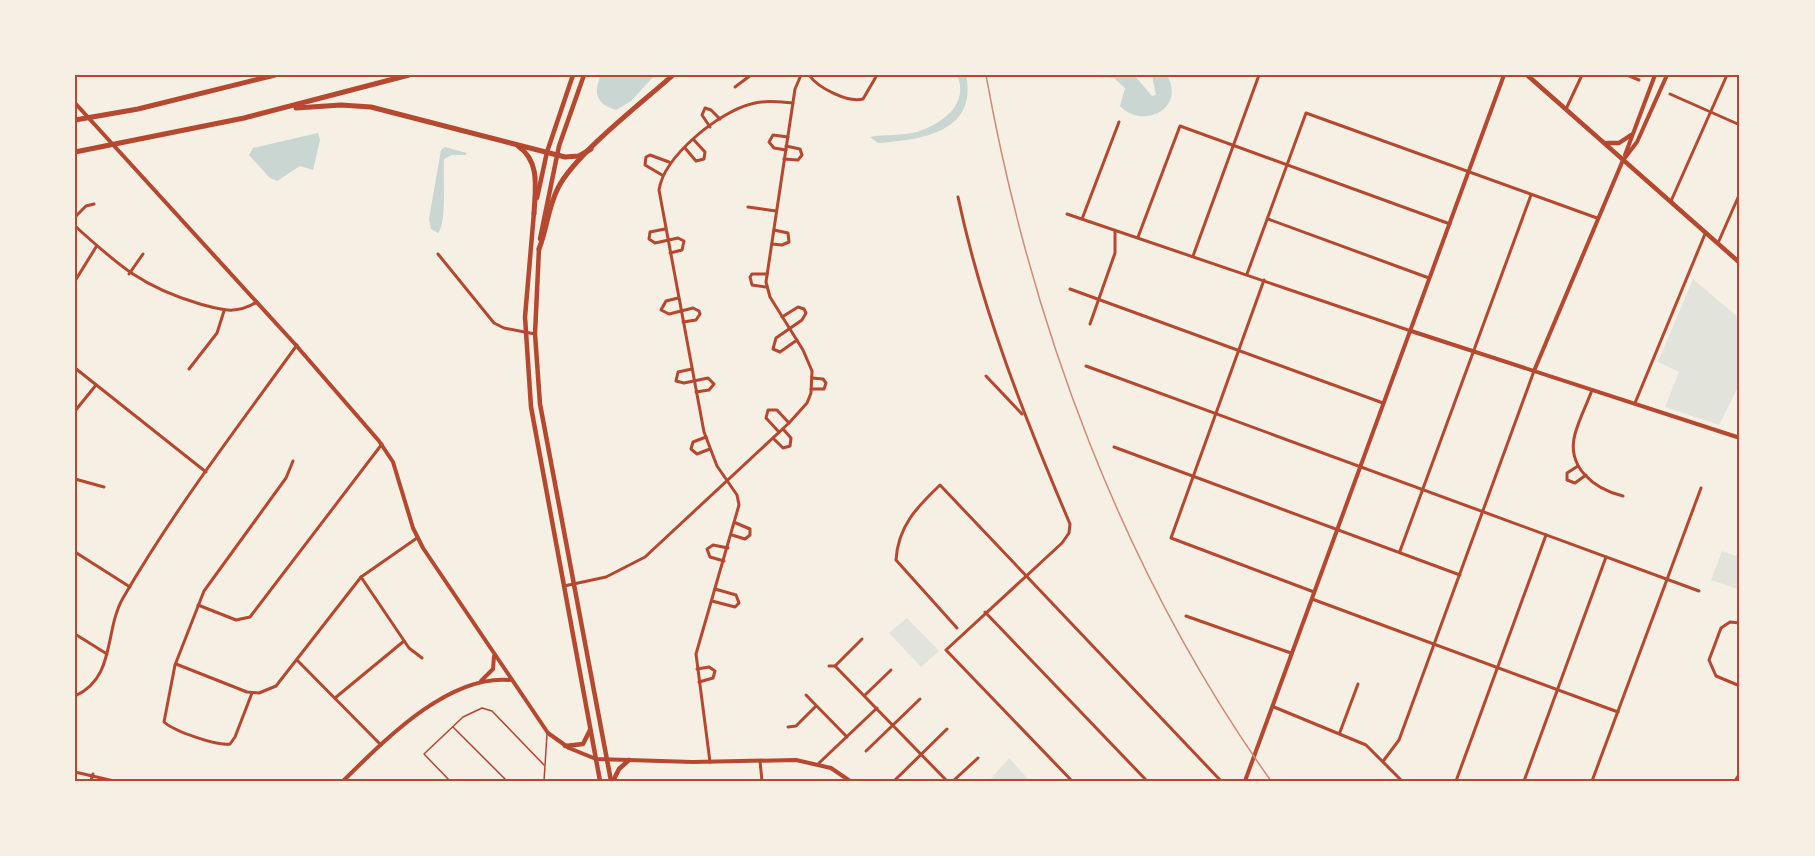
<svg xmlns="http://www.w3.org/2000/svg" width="1815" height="856" font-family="'Roboto Condensed',sans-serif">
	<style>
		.green { fill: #e2e4dc }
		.water { fill: #c9d6d2 }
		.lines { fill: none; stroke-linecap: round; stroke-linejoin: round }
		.service { stroke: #b5482f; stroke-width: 1.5 }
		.minor { stroke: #b5482f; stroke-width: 3 }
		.tertiary { stroke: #b5482f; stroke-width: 4 }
		.secondary { stroke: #b5482f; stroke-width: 4 }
		.primary { stroke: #b5482f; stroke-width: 4.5 }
		.motorway { stroke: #b5482f; stroke-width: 5 }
		.rail { stroke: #cf8b77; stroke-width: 1.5 }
		.neatline { fill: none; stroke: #b5482f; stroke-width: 2 }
	</style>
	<rect width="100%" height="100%" fill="#f6efe4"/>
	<g class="green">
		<polygon points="1693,279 1740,319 1740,383 1719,425 1665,407 1679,372 1658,362"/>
		<polygon points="1740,545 1740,590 1711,580 1722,551 1736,556"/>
		<polygon points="907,618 939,651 921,667 889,633"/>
		<polygon points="1009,758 1030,781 989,781"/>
	</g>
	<g class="water">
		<path d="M601,75H655L631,101L616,110C596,104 593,93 601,75Z"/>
		<path d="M957,75H966C978,133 920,140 878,143L870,137C885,134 902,136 917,132C942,124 970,104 957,75Z"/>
		<path d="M1058,75H1134L1152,96L1156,95L1152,75H1167C1186,109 1143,130 1120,106L1125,88L1114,78Z"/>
		<polygon points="318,133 320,140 313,170 300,166 277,181 270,178 249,155 253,148"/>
		<path d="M445,147L467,153L466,155H452L444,159C443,175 447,225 438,233L431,229L429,219L441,150Z"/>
	</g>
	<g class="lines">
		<g class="service">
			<polyline points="453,727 507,781"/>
			<polyline points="450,781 424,754 463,717 482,708 492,711 544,765"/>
			<polyline points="544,781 547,734"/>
		</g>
		<g class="minor">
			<path d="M809,75C818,88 848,103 863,99L877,75"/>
			<polyline points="1627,75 1639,80"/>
			<polyline points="735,87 751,75"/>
			<polyline points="1670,94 1740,125"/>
			<polyline points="1566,109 1582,75"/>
			<polyline points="710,127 702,115 705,108 711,110 720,119"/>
			<polyline points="685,148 696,161 704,159 705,152 694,140"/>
			<polyline points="786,150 774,148 769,142 773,135 788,137"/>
			<polyline points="784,159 798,160 802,155 800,149 786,146"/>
			<polyline points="662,175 645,165 646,157 650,155 669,162"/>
			<path d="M958,197C982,311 1025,418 1070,524L1069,533L1062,543L946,650L1072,781"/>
			<polyline points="1671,201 1727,75"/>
			<polyline points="748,207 776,211"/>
			<polyline points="1067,214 1411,331"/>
			<polyline points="75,217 86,206 94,204"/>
			<polyline points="1082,219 1119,122"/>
			<polyline points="1268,219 1429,278"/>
			<path d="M75,226C118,265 142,287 200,304C222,310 236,315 257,302"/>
			<polyline points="665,229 650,232 649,239 655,243 678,238 684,241 682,250 670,253"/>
			<polyline points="1138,237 1180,126 1450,224"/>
			<polyline points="1718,243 1740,193"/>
			<polyline points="772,244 782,245 789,242 788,233 774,230"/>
			<polyline points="438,254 494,323 504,328 535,334"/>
			<polyline points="1193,256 1259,75"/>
			<polyline points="129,274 143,254"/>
			<polyline points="1247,274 1306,113 1597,218"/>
			<polyline points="1264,280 1171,538 1314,592"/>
			<polyline points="75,281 96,247"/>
			<polyline points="766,287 752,285 750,277 752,274 767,274"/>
			<polyline points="1070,289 1383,403"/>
			<polyline points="678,298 666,301 661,310 669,314 693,308 699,311 700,314 696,320 683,322"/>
			<polyline points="782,317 798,307 804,309 806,313 802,320 776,338 773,349 780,352 797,340"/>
			<polyline points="1090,324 1115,253 1115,231"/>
			<polyline points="1086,366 1699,591"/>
			<polyline points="75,368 206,472"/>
			<polyline points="189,369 217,333 224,311"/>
			<polyline points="692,369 678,372 676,381 684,383 708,378 714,384 709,390 696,392"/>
			<polyline points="986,376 1022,414"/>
			<polyline points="811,389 824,389 826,383 823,379 812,378"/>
			<path d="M1592,390C1587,404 1579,419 1575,434C1566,467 1594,489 1623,496"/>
			<polyline points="1635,403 1705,234"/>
			<polyline points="75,411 96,385"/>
			<polyline points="779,432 766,418 768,410 777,410 789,423"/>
			<polyline points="706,437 693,442 691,449 697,454 710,449"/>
			<polyline points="773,438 783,448 790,446 791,438 783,429"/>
			<polyline points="1114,447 1460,575"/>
			<polyline points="1578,466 1567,473 1567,480 1575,483 1586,475"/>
			<polyline points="75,479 104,487"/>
			<polyline points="732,535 745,539 750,535 750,529 736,523"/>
			<polyline points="1400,551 1531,195"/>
			<polyline points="75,552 130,587"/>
			<polyline points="724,561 710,557 707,549 713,545 728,548"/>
			<polyline points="361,577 409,648 422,658"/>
			<polyline points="564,586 606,577 645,557 789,423 807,403 811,393 812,371 803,350 770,297 766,282 795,89 801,75"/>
			<polyline points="1312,599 1618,712"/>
			<polyline points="712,601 735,607 739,603 736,595 715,589"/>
			<polyline points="198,605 236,620 250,617 382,444"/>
			<polyline points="985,612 1147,781"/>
			<polyline points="1186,616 1291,653"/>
			<polyline points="1740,623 1730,622 1721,628 1709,660 1716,676 1740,686"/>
			<path d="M957,628L896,560C898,526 917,507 940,485L1221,781"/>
			<polyline points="75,634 107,654"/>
			<polyline points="297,660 381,745"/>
			<polyline points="176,664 247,692 259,693 276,686 361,577 417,538"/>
			<polyline points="829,666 835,666 947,781"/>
			<polyline points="835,666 862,639"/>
			<polyline points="697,669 709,667 715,671 713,678 699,682"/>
			<path d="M252,693L235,737L230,744C216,746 174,731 164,722L175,665L204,591L286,478L293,461"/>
			<polyline points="806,695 847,737"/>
			<polyline points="865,695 891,670"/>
			<path d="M75,696C116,678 104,631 123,598C174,510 237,428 297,345"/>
			<polyline points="335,698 404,641"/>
			<polyline points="1274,707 1366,745 1402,781"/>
			<polyline points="788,727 796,726 816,706"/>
			<polyline points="1340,732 1358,684"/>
			<polyline points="866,751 920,699"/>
			<polyline points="1384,760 1399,740 1534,371"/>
			<polyline points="760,761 762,781"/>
			<path d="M710,762L696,654L739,505L737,495L717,466L704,432L659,190C664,156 719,112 751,104C765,100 779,102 793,103"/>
			<polyline points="819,763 877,708"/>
			<polyline points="75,772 114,781"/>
			<polyline points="895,780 947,729"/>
			<polyline points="91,781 93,774"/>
			<polyline points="953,781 978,758"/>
			<polyline points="1456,781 1546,535"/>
			<polyline points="1524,781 1606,557"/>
			<polyline points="1592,781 1701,488"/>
			<polyline points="1735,781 1740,773"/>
		</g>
		<g class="tertiary">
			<polyline points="1411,331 1740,438"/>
			<polyline points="1534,371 1623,160"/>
			<path d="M343,781C384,741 448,674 510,680"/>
		</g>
		<g class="secondary">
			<polyline points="75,103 294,343 379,441 393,462 413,528 423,548 548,733 569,748 596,759 693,762 796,760 831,768 850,781"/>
			<polyline points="1625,155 1655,75"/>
			<polyline points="1624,159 1637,142 1667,75"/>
			<polyline points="481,681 493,669 494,656"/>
			<polyline points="1245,781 1504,75"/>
		</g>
		<g class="primary">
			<polyline points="1527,75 1740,263"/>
			<polyline points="1607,143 1619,143 1631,135"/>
			<polyline points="537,198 547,152 573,75"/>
			<polyline points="534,212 525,317 531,407 600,781"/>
			<polyline points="540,239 559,146 584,75"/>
			<polyline points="539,248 535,334 540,404 611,781"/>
			<polyline points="565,746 583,744 590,730"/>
			<polyline points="613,781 619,769 629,760"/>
		</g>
		<g class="motorway">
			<polyline points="296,108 341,105 371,107 565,157 579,156 591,149"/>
			<polyline points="75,120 138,109 275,75"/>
			<path d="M518,146C541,162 535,189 534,214"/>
			<polyline points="75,152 244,118 409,75"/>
			<path d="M539,249C547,229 548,207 558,188C575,154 643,102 673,75"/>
		</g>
		<path class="rail" d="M986,75C1031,325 1123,573 1271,781"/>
	</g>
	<rect width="1815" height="856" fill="none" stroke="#f6efe4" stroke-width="153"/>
	<rect x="76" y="76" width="1662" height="704" class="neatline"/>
</svg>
